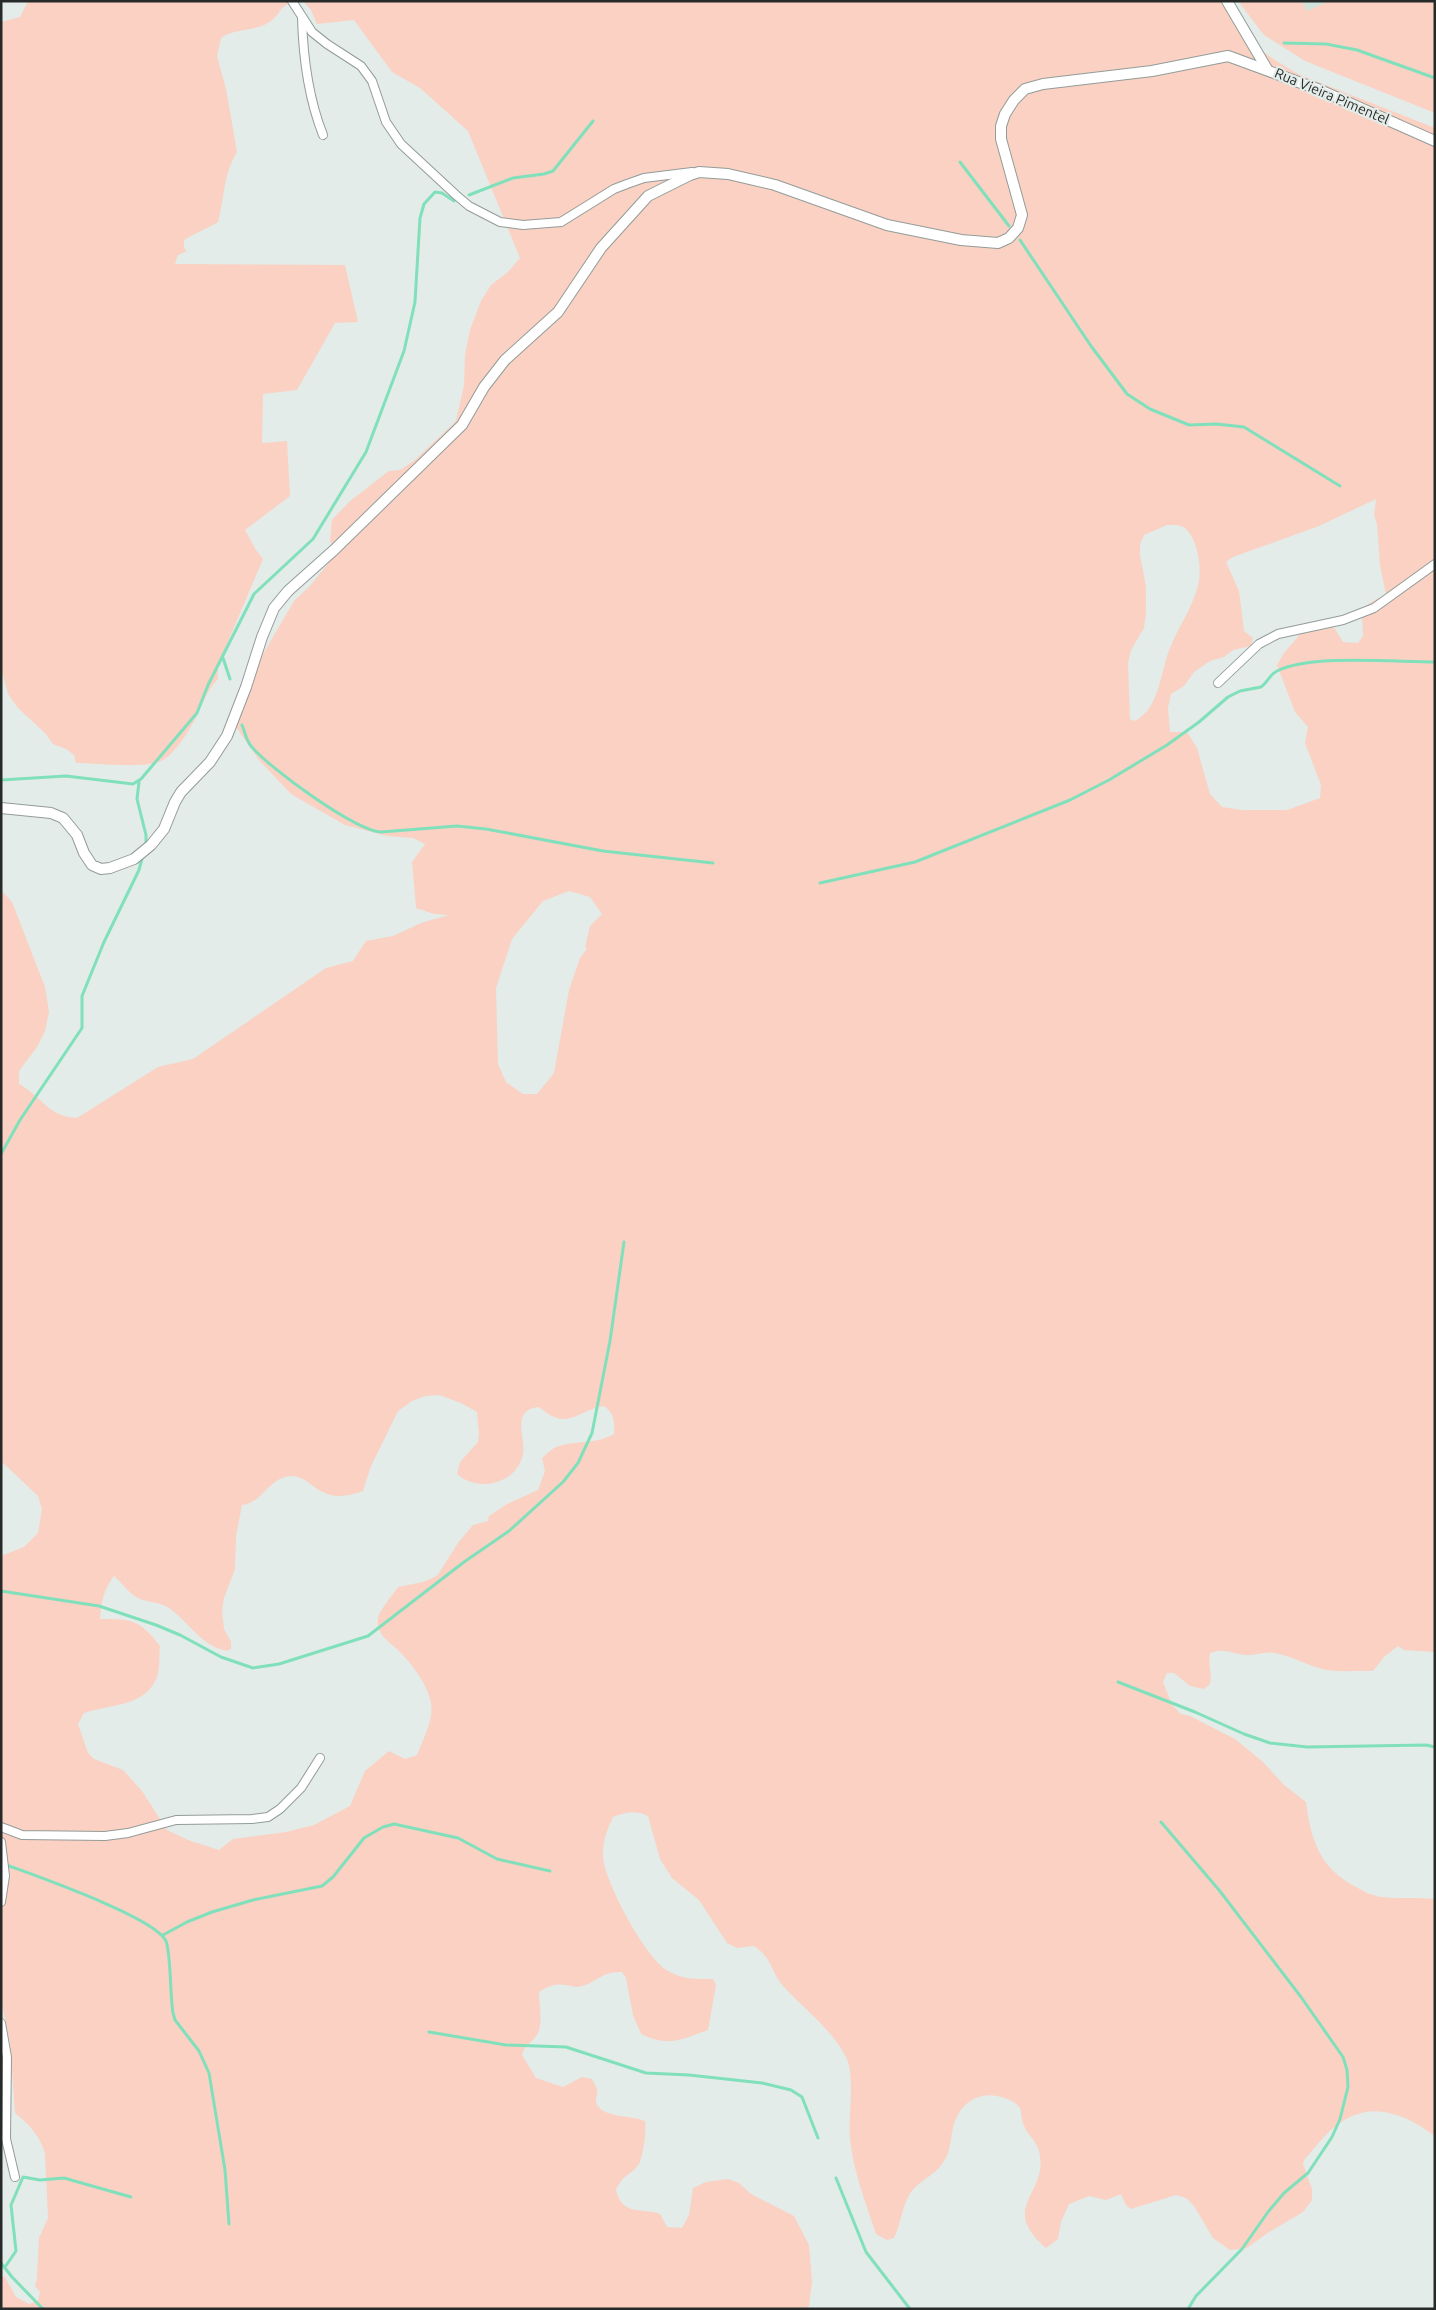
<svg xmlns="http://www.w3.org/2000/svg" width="1436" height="2310" font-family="Ubuntu,sans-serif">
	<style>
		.built { fill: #d1e2da }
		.green { fill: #fad1c3; fill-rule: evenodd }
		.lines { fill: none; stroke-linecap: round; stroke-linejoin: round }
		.stream { stroke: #80e0bb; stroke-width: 3 }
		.minor-casing { stroke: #939c98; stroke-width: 10 }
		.tertiary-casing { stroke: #939c98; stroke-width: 12 }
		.minor { stroke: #fff; stroke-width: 8 }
		.tertiary { stroke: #fff; stroke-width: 10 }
		.labels { text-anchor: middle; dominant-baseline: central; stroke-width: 4.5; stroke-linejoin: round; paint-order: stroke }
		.street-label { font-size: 14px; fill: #262a28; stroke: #e3ece8 }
	</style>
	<rect width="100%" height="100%" fill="#e3ece8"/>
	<polygon class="built" points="1302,1 1329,1 1306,12"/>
	<g class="green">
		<path d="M28,1H295C276,8 283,12 271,21C257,32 236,27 221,38L217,56L226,89L237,152C223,175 225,196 218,222C207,229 195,233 184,240V248L187,251L178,255L175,264L345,265L358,322L335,323L297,390L263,394L262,443L287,441L290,496L245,530L256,550L263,559L218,665V679C206,691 201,708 193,723C186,735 174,755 161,761C144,769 96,763 76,763L74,755L66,749L53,744L45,733L18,708L8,694L2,671L1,22L20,17Z"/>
		<path d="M303,1H1225L1255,46L1275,60L1298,74L1435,128V1652L1404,1650L1398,1646L1384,1657L1373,1671C1357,1670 1338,1673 1322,1669C1307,1665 1291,1656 1275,1653C1265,1651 1257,1655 1248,1655C1232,1655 1228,1647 1210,1653C1208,1664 1212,1673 1210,1684L1204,1689L1190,1686L1174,1673H1167L1163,1682L1172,1705L1181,1714L1190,1716L1235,1739L1263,1762L1284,1785L1306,1802C1311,1841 1320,1868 1356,1887C1363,1891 1373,1896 1381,1897C1397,1899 1417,1897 1435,1899V2136C1404,2113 1369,2099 1336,2126C1324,2135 1314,2149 1304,2160L1303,2164L1312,2189V2200L1303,2212L1269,2232L1247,2248L1230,2250L1213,2238L1194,2206L1186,2198L1176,2195L1131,2209L1126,2205L1121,2194L1106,2200L1089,2196L1069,2204L1061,2222L1058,2239L1046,2248C999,2207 1046,2196 1040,2156C1038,2140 1027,2136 1023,2123C1021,2119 1022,2112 1020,2108C1014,2100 1005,2098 997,2096C974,2092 958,2107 953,2128C950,2139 951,2151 944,2161C936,2175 921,2179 911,2192C902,2205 901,2224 894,2238L887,2240L876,2234C866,2204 853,2170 850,2139C848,2117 855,2078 847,2059C833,2030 806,2011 785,1988C771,1974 774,1959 754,1946L737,1948L727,1943L699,1900L672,1878L660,1859L648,1816C635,1810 627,1812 613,1817C607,1830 602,1842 603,1857C605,1883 646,1959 668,1971C683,1980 697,1979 713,1979L716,1985L708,2030C680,2040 669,2047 641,2034L633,2015L626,1978L622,1972C600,1971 595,1985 577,1987C573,1987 570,1985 565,1985C555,1983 547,1987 539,1992C539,2005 543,2021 538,2033C533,2043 525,2043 522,2055L536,2078L563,2087L582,2077L592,2079C593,2082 597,2086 597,2090C598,2095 594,2100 597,2105C605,2118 631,2115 645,2121C647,2128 643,2157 639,2164C630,2176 623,2174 616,2190C623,2217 641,2207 660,2214L667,2227L682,2228L689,2215L693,2188L706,2182L728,2179L739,2183L751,2194L794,2216L809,2245L812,2282L809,2306L806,2309H1V2276L5,2277L16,2297L29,2304L38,2301L40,2292L35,2286L37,2278L39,2238L48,2218L45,2154C41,2137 29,2124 15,2113L10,2043L1,2000V1556L24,1547L38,1533L42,1509L38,1496L1,1461V890L12,902L45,987L49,1012L45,1031L37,1047L19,1071V1084C43,1097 48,1117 77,1118L158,1067L193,1059L326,968L353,961L366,941L393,936L421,923L449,915L434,914L416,908L412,862L425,844L413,838L387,836L345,825L291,794L259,760L232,721L246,675L263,654L294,601L309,587L339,550L330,542L332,520L350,501L389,471L400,470L415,460L456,421L464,385L465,355L470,330L481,301L491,285L508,272L520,258L468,131L420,88L392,72L354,20L317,24L311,10ZM1376,499L1374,515L1377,524L1380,565L1387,599L1378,598L1364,607L1362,614L1363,636L1358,643L1343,642L1335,629L1328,624L1310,627L1301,633L1284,653L1277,665L1295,712L1308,727L1305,743L1321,785L1320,798L1287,810H1241L1222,807L1210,794L1197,748L1187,732H1170L1168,708L1171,694L1184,686L1194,672L1210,661L1224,657L1233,650L1251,646L1253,638L1244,631L1239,591L1226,562L1233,557L1319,526ZM1167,525C1173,525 1180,524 1185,528C1199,540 1203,573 1197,589C1191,610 1178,628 1170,648C1160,672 1160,708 1135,721L1130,719L1128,663L1131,650L1144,628L1146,613V587L1140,555V544L1144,535ZM569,891L590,897L602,914L590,926L585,947L587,949L580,958L569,990L554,1073L537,1094H523L506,1082L498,1064L496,988L512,939L543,901ZM439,1395L461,1403L477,1412L479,1434L478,1442L460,1462L457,1474C478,1493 517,1484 523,1454C526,1438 510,1410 539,1407C568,1432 575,1411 604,1406C614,1413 615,1421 614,1434C594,1445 579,1440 559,1446C553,1447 547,1454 542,1458L545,1471L538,1490L507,1504L489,1516L488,1521L473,1525L458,1543L437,1576L423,1582L398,1587C394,1593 379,1611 378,1618C375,1634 390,1642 400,1652C412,1664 428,1685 431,1703C434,1720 423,1739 417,1755L405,1759L389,1751L365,1771L350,1806L314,1825L286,1832L233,1839L219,1850L188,1840L167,1830L142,1791L123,1770L94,1759L88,1753L78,1724L84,1713C110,1704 150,1707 158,1673C160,1664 159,1654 160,1646C139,1619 132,1619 100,1619C101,1603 104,1588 114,1576C122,1583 128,1592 136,1597C146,1603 159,1601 169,1608C190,1623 201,1646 227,1651L231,1649V1642L224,1629L222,1611L224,1598L235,1569L236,1536L242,1505C263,1503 269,1477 291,1476C306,1476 312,1488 325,1493C338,1499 351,1495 363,1491L371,1466L398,1411L412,1401L425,1396Z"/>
		<polygon points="1238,1 1302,1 1307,11 1329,1 1435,1 1435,113 1305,61 1264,35"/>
	</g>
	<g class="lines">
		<g class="stream">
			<polyline points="1284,43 1326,44 1357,50 1435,78"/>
			<polyline points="960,162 1009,226"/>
			<polyline points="469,195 513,178 544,174 553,171 593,121"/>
			<polyline points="1020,240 1091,346 1127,394 1150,409 1189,425 1216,424 1244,427 1340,486"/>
			<polyline points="223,658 230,679"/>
			<path d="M242,725C245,732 246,740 251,746C269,768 354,830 381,832L457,826L486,829L603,851L713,863"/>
			<polyline points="1,780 66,776 133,784 141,779 197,713 208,685 254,594 313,539 366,452 404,351 415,302 420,218 424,204 435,192 442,193 454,201"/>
			<polyline points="139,782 137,799 146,835 146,847"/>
			<path d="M820,883L915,862L1070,800L1109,780L1167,745L1199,722L1228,697L1240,691L1261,687C1268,682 1269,675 1277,671C1311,654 1394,662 1435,662"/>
			<polyline points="1,1154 20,1120 82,1028 82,996 104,942 139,870 143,855"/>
			<polyline points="1,1591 99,1606 156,1625 180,1635 221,1657 253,1668 279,1664 368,1636 464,1562 509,1531 563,1482 578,1463 592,1433 610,1341 624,1242"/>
			<polyline points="1118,1682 1195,1712 1244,1734 1270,1743 1307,1747 1426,1745 1435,1747"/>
			<polyline points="1161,1822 1219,1890 1301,1997 1343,2057 1347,2070 1348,2087 1340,2119 1332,2137 1308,2173 1284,2193 1268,2212 1242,2249 1196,2296 1188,2309"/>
			<path d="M4,1864C33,1875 155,1917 166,1941C171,1954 170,1996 173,2013L175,2020L199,2051L209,2073L225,2170L229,2224"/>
			<polyline points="163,1935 187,1922 212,1912 253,1900 322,1886 333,1877 364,1838 383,1827 394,1824 458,1838 497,1859 550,1871"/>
			<polyline points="429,2032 506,2045 566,2047 646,2073 689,2075 762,2083 791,2090 802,2097 818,2138"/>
			<polyline points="836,2178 866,2252 910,2309"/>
			<polyline points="1,2263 12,2277 43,2309"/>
			<polyline points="5,2267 16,2251 11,2205 23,2177 40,2180 64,2178 131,2197"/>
		</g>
		<defs>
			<g id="minor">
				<polyline points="292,1 312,32 327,44 361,66 372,81 386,122 401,144 456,195 469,206 500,222 523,225 561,222 614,189 627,184 644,178 692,172"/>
				<path d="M302,17C303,57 308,97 323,135"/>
				<polyline points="1218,683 1259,644 1278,634 1343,620 1374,608 1435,564"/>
				<polyline points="1,1827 22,1835 105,1836 128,1833 176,1820 252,1819 268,1817 280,1809 301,1788 320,1758"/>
				<polyline points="1,1842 5,1876 1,1902"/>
				<polyline points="1,2023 7,2057 6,2139 15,2177"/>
			</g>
			<g id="tertiary">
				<polyline points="1227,1 1267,69"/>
				<polyline points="1,808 51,813 63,818 77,835 84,853 92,865 101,869 110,868 134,859 151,845 164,829 175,802 181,792 210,762 227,736 246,687 262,637 274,608 288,591 334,550 462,425 484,387 505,360 558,312 601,248 648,196 690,175 699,172 728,174 775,185 887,225 961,240 998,243 1009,238 1018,228 1022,215 1001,139 1001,126 1005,114 1014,100 1025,89 1043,84 1152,71 1228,56 1320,90 1435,141"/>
			</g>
		</defs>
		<use href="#minor" class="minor-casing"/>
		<use href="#tertiary" class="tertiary-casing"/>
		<use href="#minor" class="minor"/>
		<use href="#tertiary" class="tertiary"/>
	</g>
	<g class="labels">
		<g class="street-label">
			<text transform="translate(1332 96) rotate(23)">Rua Vieira Pimentel</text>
		</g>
	</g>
	<rect width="1436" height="2310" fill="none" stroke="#262a28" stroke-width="5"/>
</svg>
